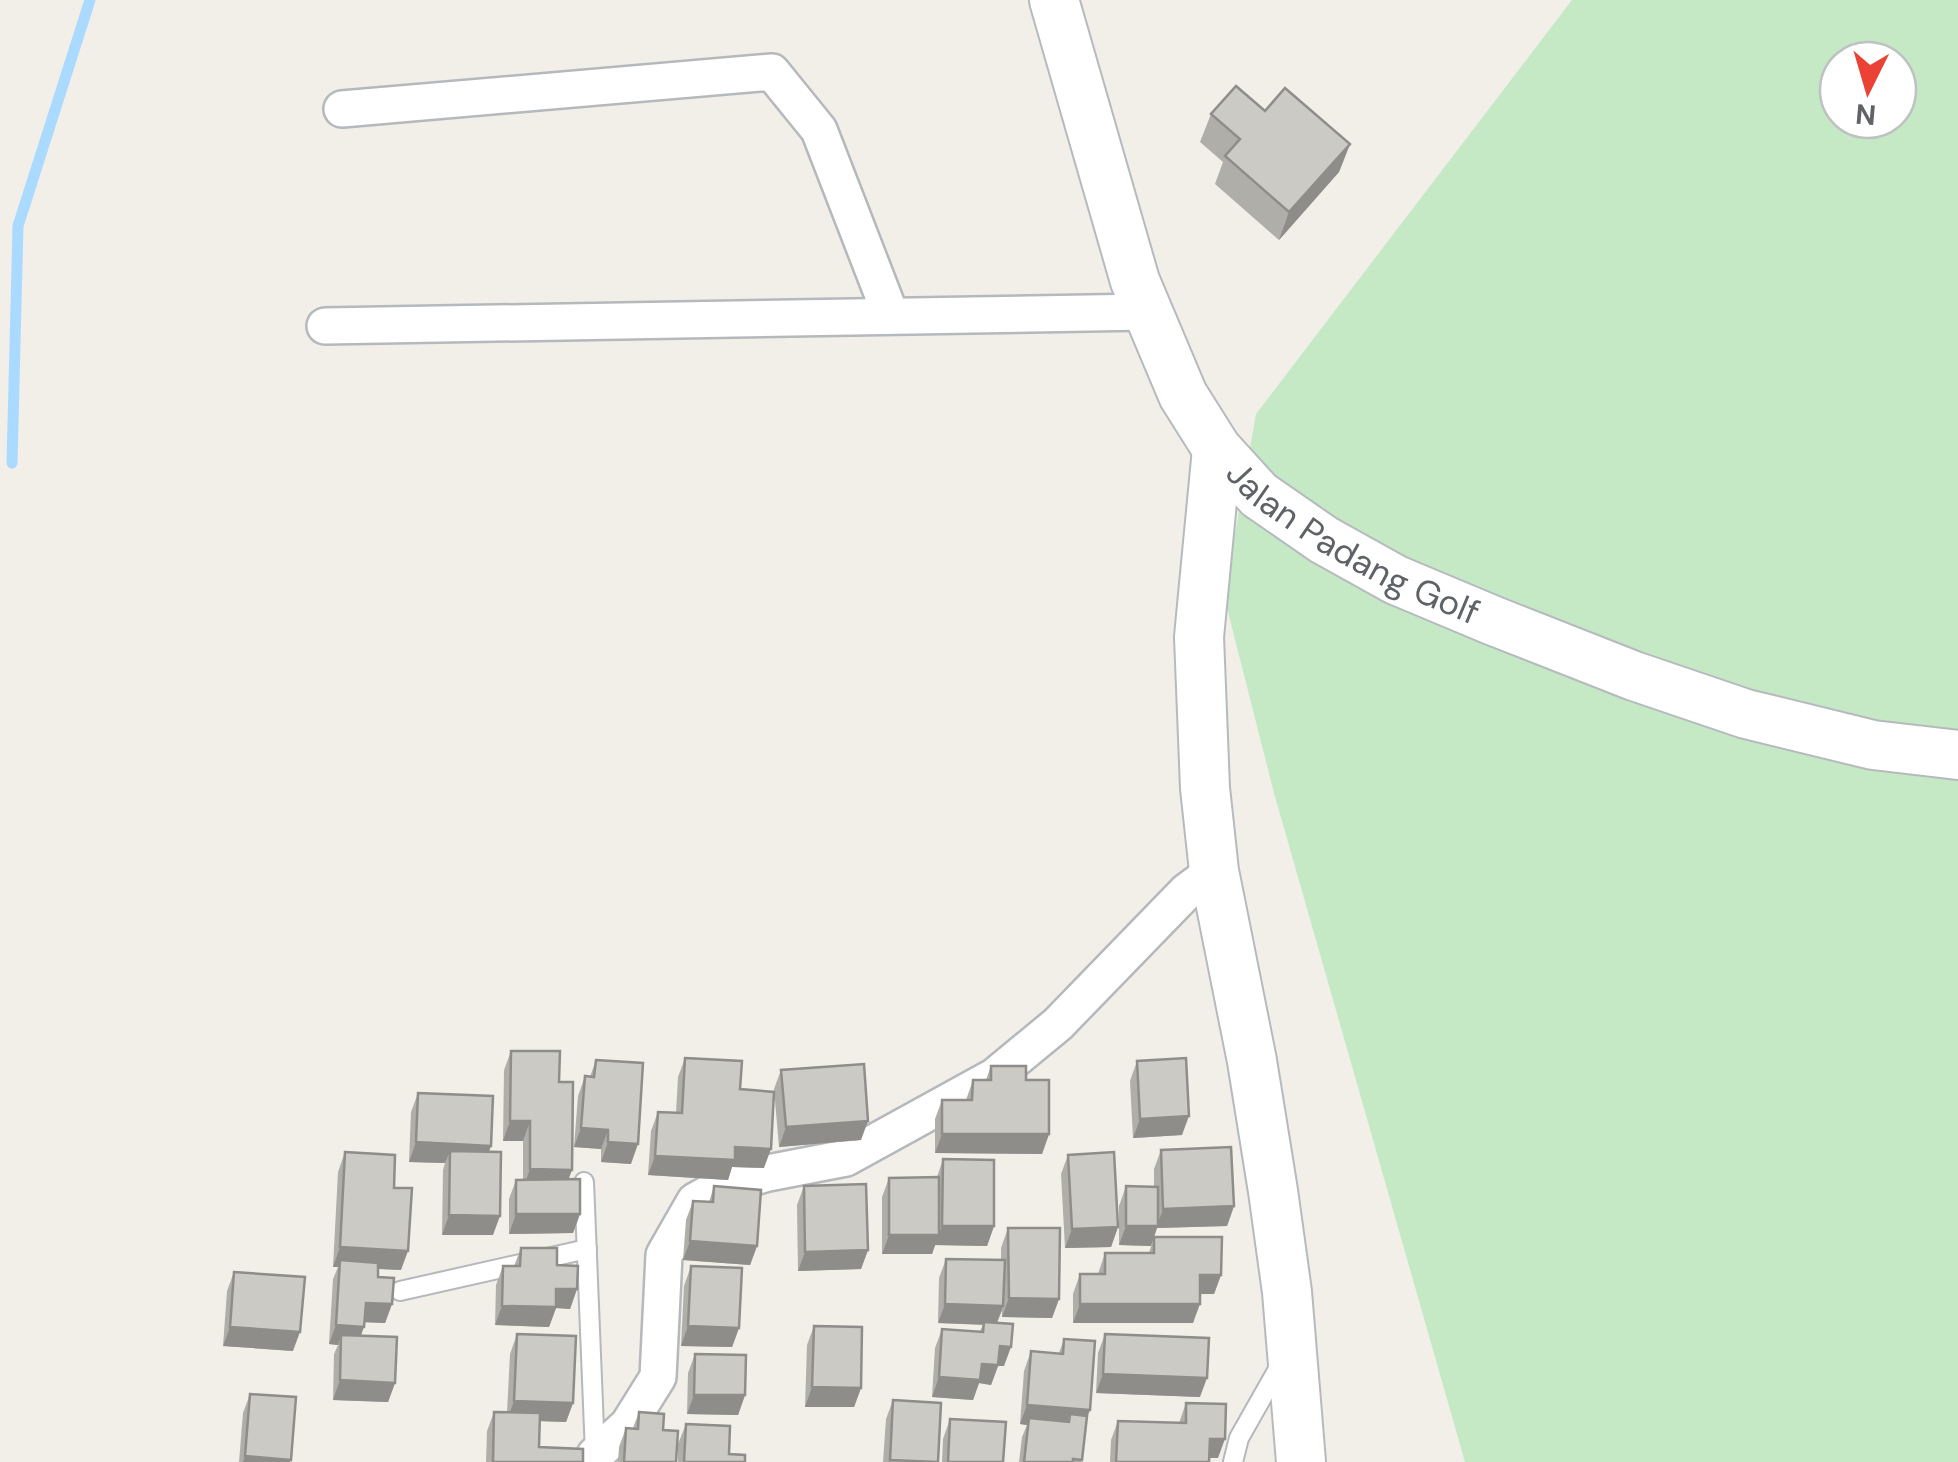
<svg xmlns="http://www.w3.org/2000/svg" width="1958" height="1462" font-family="'DM Sans',sans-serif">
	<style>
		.green { fill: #c5e8c5; fill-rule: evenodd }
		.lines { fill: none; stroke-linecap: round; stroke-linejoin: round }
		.stream { stroke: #aadaff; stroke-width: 11 }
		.lane-casing { stroke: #b5b8bc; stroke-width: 22 }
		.street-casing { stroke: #b5b8bc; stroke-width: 40 }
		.secondary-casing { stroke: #b6babf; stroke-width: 52 }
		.lane { stroke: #fff; stroke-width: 18 }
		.street { stroke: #fff; stroke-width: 35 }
		.secondary { stroke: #fff; stroke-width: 48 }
		.wall { fill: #afaea9 }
		.shaded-wall { fill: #8f8d8a }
		.building { fill: #cccac5; stroke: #8f8d8a; stroke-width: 2.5 }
		.labels { text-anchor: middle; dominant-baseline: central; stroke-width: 8; stroke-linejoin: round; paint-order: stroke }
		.street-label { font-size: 35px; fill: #5f6368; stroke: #fff }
	</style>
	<rect width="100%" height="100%" fill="#f1efe8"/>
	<path class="green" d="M1572,0H1958V1462H1465L1274,793L1224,596L1256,414ZM1838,60H1898V120H1838Z"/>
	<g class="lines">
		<polyline class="stream" points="12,463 18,226 90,0"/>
		<defs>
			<g id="lane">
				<polyline points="584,1182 595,1454"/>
				<polyline points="400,1291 587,1249"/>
				<polyline points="1233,1462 1239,1438 1282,1362"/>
			</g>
			<g id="street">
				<polyline points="342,109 772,72 819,130 891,316"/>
				<polyline points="325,326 1147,312"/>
				<polyline points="595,1462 595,1455 628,1425 658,1377 664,1255 695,1201 722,1186 768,1173 846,1158 995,1076 1058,1024 1187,891 1214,871"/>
			</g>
			<g id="secondary">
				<path id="s1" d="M1054,0L1135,281L1183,395L1217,449L1259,495L1324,540L1396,580L1494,621L1634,676L1746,714L1873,745L1958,755"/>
				<polyline points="1217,449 1199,637 1205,788 1214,871 1252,1061 1273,1191 1287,1292 1301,1462"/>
			</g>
		</defs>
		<use href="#lane" class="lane-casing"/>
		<use href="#street" class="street-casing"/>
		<use href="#secondary" class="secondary-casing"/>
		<use href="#lane" class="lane"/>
		<use href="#street" class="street"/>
		<use href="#secondary" class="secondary"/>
	</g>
	<g class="wall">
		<polygon points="1265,111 1350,144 1339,172 1279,240 1215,184 1223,162 1200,142 1211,114"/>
		<polygon points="511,1051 559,1082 572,1170 568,1179 580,1214 573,1233 509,1234 509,1199 516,1180 523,1180 523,1141 503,1141 504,1070"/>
		<polygon points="685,1058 740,1089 764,1168 732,1167 728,1180 648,1175 651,1131 658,1112 676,1113 678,1077"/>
		<polygon points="596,1060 631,1164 601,1162 601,1149 574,1147 578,1096 585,1076 590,1077"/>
		<polygon points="1137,1061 1182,1135 1133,1138 1130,1081"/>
		<polygon points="991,1066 1026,1080 1049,1134 1042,1154 935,1153 935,1119 942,1100 966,1100 973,1080 986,1080"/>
		<polygon points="781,1070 861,1140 779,1147 774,1089"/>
		<polygon points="418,1093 491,1146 489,1151 493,1235 442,1235 443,1170 445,1163 409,1162 411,1112"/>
		<polygon points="1161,1150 1234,1206 1227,1226 1157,1228 1151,1246 1119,1245 1119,1206 1126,1186 1154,1187 1154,1169"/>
		<polygon points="345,1152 394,1188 401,1270 378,1269 378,1277 392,1304 385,1323 364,1322 361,1336 395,1383 388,1402 333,1400 334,1354 338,1345 329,1344 333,1279 338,1267 333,1267 338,1172"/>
		<polygon points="1068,1155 1118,1227 1111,1247 1065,1248 1061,1174"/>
		<polygon points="943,1159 994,1226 987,1246 935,1245 935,1243 932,1254 882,1254 882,1197 889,1178 937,1177"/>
		<polygon points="714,1186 757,1246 750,1265 683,1260 686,1220 693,1201 709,1202"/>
		<polygon points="804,1186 868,1250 861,1269 798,1271 797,1205"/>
		<polygon points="1008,1228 1059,1299 1052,1318 1002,1317 1002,1311 997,1323 1004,1366 998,1366 991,1385 979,1383 973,1400 932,1397 935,1348 942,1329 980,1331 983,1325 938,1323 939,1278 946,1259 1001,1260 1001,1248"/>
		<polygon points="1154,1237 1221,1275 1214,1294 1200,1294 1193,1323 1073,1323 1073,1294 1080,1274 1098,1274 1105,1253 1149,1253"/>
		<polygon points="521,1248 557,1265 577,1289 570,1309 556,1308 549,1327 495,1325 496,1285 503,1266 514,1266"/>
		<polygon points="691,1266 739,1328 732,1347 681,1346 684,1286"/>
		<polygon points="234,1272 293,1351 223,1346 227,1291"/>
		<polygon points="814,1326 861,1388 854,1407 805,1407 807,1345"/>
		<polygon points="517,1334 573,1403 566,1422 540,1421 539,1447 583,1462 486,1462 487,1431 494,1412 507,1412 510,1354"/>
		<polygon points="1105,1334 1200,1397 1096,1393 1098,1353"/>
		<polygon points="1064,1339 1086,1419 1081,1462 1019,1462 1022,1437 1027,1425 1020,1424 1024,1371 1031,1351 1059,1353"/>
		<polygon points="695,1354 745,1395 738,1415 687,1414 688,1373"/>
		<polygon points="250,1394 290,1462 239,1462 243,1413"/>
		<polygon points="893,1400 938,1462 883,1462 886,1419"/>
		<polygon points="1186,1403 1218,1458 1209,1458 1209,1462 1110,1462 1111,1440 1118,1421 1179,1423"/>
		<polygon points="639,1412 663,1430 676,1462 618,1462 619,1447 626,1428 633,1428"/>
		<polygon points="950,1419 1003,1462 942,1462 943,1439"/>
		<polygon points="686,1424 729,1454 745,1462 678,1462 678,1444"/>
	</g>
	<g class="shaded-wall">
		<polygon points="1350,144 1339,172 1279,240 1289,212"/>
		<polygon points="1189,1116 1182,1135 1133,1138 1140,1119"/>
		<polygon points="510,1121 530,1121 523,1141 503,1141"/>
		<polygon points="868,1121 861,1140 779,1147 786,1127"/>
		<polygon points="581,1128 608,1130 601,1149 574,1147"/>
		<polygon points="942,1134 1049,1134 1042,1154 935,1153"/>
		<polygon points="416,1142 491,1146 484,1165 450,1151 445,1163 409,1162"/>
		<polygon points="608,1142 638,1144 631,1164 601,1162"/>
		<polygon points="735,1147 771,1149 764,1168 732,1167 728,1180 648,1175 655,1156"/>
		<polygon points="530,1169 572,1170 565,1189 523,1188"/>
		<polygon points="1234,1206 1227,1226 1157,1228 1151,1246 1119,1245 1126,1226 1157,1226 1163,1209"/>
		<polygon points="516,1214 580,1214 573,1233 509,1234"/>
		<polygon points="449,1215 500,1216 493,1235 442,1235"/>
		<polygon points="942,1226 994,1226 987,1246 935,1245"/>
		<polygon points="1118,1227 1111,1247 1065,1248 1072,1229"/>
		<polygon points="889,1235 939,1235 932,1254 882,1254"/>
		<polygon points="690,1241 757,1246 750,1265 683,1260"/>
		<polygon points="340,1247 408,1251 401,1270 340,1267 340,1260 338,1267 333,1267"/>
		<polygon points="868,1250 861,1269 798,1271 805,1252"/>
		<polygon points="1200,1275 1221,1275 1214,1294 1193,1294"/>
		<polygon points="556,1289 577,1289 570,1309 556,1308 549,1327 495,1325 502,1306"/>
		<polygon points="1009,1298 1059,1299 1052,1318 1002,1317"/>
		<polygon points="366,1303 392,1304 385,1323 359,1322"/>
		<polygon points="945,1304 1003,1306 996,1325 938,1323"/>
		<polygon points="1080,1304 1200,1304 1193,1323 1073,1323"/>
		<polygon points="336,1325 364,1327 357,1346 341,1335 338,1345 329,1344"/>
		<polygon points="688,1326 739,1328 732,1347 681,1346"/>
		<polygon points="230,1327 300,1332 293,1351 223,1346"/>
		<polygon points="1000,1346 1011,1347 1004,1366 998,1366 991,1385 979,1383 973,1400 932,1397 939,1377 982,1364"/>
		<polygon points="1103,1374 1207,1378 1200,1397 1096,1393"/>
		<polygon points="340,1380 395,1383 388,1402 333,1400"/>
		<polygon points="812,1387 861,1388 854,1407 805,1407"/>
		<polygon points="694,1395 745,1395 738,1415 687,1414"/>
		<polygon points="514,1401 573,1403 566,1422 507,1420"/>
		<polygon points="1027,1405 1090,1410 1083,1429 1069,1422 1070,1414 1065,1428 1029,1418 1027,1425 1020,1424"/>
		<polygon points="1210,1439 1225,1439 1218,1458 1203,1458"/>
		<polygon points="245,1456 291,1460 290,1462 243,1462"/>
	</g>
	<g class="building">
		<polygon points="1236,86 1265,111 1285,88 1350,144 1289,212 1225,156 1240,139 1211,114"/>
		<polygon points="511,1051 560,1051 559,1082 573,1082 572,1170 530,1169 530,1121 510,1121"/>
		<polygon points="685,1058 742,1061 740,1089 774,1092 771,1149 735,1147 735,1160 655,1156 658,1112 682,1113"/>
		<polygon points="1186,1058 1189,1116 1140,1119 1137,1061"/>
		<polygon points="596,1060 643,1063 638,1144 608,1142 608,1130 581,1128 585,1076 594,1077"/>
		<polygon points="864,1064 868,1121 786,1127 781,1070"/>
		<polygon points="991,1066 1026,1066 1026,1080 1049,1080 1049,1134 942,1134 942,1100 972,1100 973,1080 991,1080"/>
		<polygon points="418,1093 493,1096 491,1146 416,1142"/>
		<polygon points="1231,1147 1234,1206 1163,1209 1161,1150"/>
		<polygon points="450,1151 501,1152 500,1216 449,1215"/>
		<polygon points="345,1152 395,1155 394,1188 412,1188 408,1251 340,1247"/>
		<polygon points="1114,1152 1118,1227 1072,1229 1068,1155"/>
		<polygon points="943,1159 994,1160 994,1226 942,1226"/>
		<polygon points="939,1177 939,1235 889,1235 889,1178"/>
		<polygon points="580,1179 580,1214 516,1214 516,1180"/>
		<polygon points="866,1184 868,1250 805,1252 804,1186"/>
		<polygon points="714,1186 761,1190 757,1246 690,1241 693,1201 713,1202"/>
		<polygon points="1126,1186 1158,1187 1158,1226 1126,1226"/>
		<polygon points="1008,1228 1060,1228 1059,1299 1009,1298"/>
		<polygon points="1154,1237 1222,1237 1221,1275 1200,1275 1200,1304 1080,1304 1080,1274 1105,1274 1105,1253 1154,1253"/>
		<polygon points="521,1248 557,1248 557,1265 578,1266 577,1289 556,1289 556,1307 502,1306 503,1266 520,1266"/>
		<polygon points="946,1259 1005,1260 1003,1306 945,1304"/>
		<polygon points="340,1260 378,1263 378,1277 394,1278 392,1304 366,1303 364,1327 336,1325"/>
		<polygon points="691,1266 742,1268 739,1328 688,1326"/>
		<polygon points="234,1272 305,1277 300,1332 230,1327"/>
		<polygon points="984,1322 1013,1324 1011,1347 1000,1346 998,1365 982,1364 980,1380 939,1377 942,1329 983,1332"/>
		<polygon points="814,1326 862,1327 861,1388 812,1387"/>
		<polygon points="517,1334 576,1336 573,1403 514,1401"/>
		<polygon points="1105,1334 1209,1338 1207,1378 1103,1374"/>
		<polygon points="341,1335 397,1337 395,1383 340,1380"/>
		<polygon points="1064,1339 1095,1341 1090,1410 1027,1405 1031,1351 1063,1354"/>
		<polygon points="695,1354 746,1355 745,1395 694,1395"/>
		<polygon points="250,1394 296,1397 291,1460 245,1456"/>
		<polygon points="893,1400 941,1403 938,1462 890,1460"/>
		<polygon points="1186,1403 1226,1404 1225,1439 1210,1439 1209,1462 1116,1462 1118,1421 1186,1423"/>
		<polygon points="494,1412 540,1413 539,1447 583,1449 583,1462 493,1462"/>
		<polygon points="639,1412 664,1414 663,1430 678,1431 676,1462 624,1462 626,1428 638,1429"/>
		<polygon points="1070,1414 1087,1416 1082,1460 1073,1459 1073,1462 1024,1462 1029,1418 1069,1422"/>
		<polygon points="950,1419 1006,1422 1003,1462 948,1462"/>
		<polygon points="686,1424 730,1426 729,1454 745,1455 745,1462 684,1462"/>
	</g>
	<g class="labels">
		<g class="street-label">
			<text stroke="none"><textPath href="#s1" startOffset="648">Jalan Padang Golf</textPath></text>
		</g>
	</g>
	<g transform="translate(1868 90) rotate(185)"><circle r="48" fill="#ffffff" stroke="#bfc1c3" stroke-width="2.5"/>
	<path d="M0-8L18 38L0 25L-18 38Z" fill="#ea4335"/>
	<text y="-15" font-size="28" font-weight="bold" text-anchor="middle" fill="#5f6368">N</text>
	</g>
</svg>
